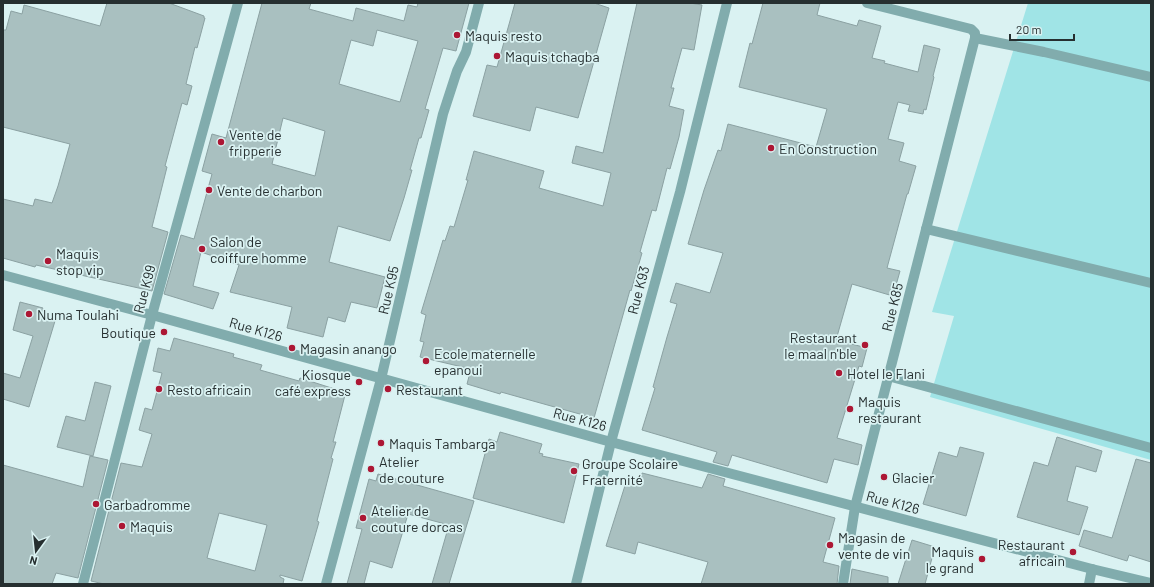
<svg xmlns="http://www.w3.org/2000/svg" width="1154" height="587" font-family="Barlow,sans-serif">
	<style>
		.green { fill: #a0e4e6 }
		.building { fill: #a9c0c0; stroke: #8ba1a2; fill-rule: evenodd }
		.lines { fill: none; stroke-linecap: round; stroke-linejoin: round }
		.minor { stroke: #81acad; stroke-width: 10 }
		.poi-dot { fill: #ac1734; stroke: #daf2f2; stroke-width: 1.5 }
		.labels { text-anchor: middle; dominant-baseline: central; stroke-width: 3.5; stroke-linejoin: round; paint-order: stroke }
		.poi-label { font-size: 14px; fill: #262f30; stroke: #daf2f2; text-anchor: start }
		.street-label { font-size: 14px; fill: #262f30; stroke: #daf2f2 }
	</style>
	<rect width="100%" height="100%" fill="#daf2f2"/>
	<polygon class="green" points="1028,3 1151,3 1151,460 930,397 954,316 932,312"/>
	<g class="building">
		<polygon points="107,3 169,3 204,16 204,18 205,18 197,48 195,47 186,84 192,86 187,105 182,103 165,166 167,167 152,227 168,232 152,291 36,265 35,267 3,258 3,199 33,206 35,199 52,203 58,186 70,144 3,127 3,30 6,30 11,11 22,14 24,5 100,26"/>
		<path d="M262,3H311L309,9L353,21L356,8L404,21L408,5L417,7L418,3H469L456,51L443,48L425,109L429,110L421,138H419L410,170H412L404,198L390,241L338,226L329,262L385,277L377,308L351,302L345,322L328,317L323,337L287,328L292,307L230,292L239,265L201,252L193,286L219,293L213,309L164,294L181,235L194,239L212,174L202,171L212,134L226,138ZM377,30L418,41L400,102L339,84L351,40L373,46ZM283,118L325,131L315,176L272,164Z"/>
		<polygon points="515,3 594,3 609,8 578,118 536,107 530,131 473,116 487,65 497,67"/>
		<polygon points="637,3 690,3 702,5 694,50 682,48 671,88 674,88 669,106 684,110 679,137 670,169 667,168 656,211 652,210 640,252 642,253 631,291 630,290 594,418 501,392 500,394 467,384 471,369 420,357 424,342 420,341 426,315 421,313 443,240 445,241 450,226 454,227 468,180 466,180 474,151 544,171 539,188 603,206 611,173 572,163 576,146 603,153"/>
		<polygon points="763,3 820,3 817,15 857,26 859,20 881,26 872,58 885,61 884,63 918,72 924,45 940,49 933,76 934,77 926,110 924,109 923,114 908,111 910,105 898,102 888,139 904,143 899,161 916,166 908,194 907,194 887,268 900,271 893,296 852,284 836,340 867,348 862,367 859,366 837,438 862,445 858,465 834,459 827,483 732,455 728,466 713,462 717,452 642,430 655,388 653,387 667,337 677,304 670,302 676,283 710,293 723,253 688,244 704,190 718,150 721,151 728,124 816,147 827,109 739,87 750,43 752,44"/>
		<polygon points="20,302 43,308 41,317 55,321 29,407 3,399 3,373 20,378 33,336 13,330"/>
		<path d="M174,338L234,354L233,357L262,365L260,370L299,381L300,378L341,391L340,394L345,395L333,442H336L331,458L333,459L317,521L319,522L302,581L280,575V577L284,579L283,584H104L91,581L121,463L142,467L152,434L139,430L145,408L152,410L162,373L153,371L158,348L170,351ZM219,513L267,525L255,571L207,558Z"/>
		<polygon points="95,382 111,386 93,456 57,447 66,416 85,421"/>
		<polygon points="500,432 542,444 539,453 543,454 542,456 579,464 564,523 473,498 489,439 497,442"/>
		<polygon points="1057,437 1102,451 1096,472 1076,466 1067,501 1088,507 1079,535 1017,517 1034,462 1048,466"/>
		<polygon points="960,447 984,453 966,516 923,504 939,452 957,457"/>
		<polygon points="90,456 108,460 78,578 56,573 52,584 3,584 3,465 83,487"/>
		<polygon points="1136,459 1151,463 1151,562 1129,555 1127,561 1079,546 1084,530 1112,538"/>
		<polygon points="642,473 702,488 708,474 725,479 723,486 835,518 823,562 839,566 837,584 701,584 708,562 638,542 635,554 606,546 628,476 640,479"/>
		<polygon points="378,474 474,501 449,584 432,584 449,525 408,514 392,568 370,561 364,584 347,584 362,529 356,528 369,479 376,481"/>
		<polygon points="912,540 935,547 925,584 898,584"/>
		<polygon points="852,569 888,577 888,584 850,584"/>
	</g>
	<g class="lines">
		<g class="minor">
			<polyline points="975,38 1044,52 1151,77"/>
			<polyline points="926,229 1151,283"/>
			<polyline points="3,275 152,315 611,442 1092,569 1151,583"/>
			<polyline points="888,376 1151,448"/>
			<polyline points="83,584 152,315 238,3"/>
			<polyline points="326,584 381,379 443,114 457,71 466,52 479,3"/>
			<polyline points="576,584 611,442 680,192 727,3"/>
			<polyline points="843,584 855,507 975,38 975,33 971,29 867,3"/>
			<polyline points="1089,584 1092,569"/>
		</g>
	</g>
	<g class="poi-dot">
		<circle cx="457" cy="35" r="4"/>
		<circle cx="497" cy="56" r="4"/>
		<circle cx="221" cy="142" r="4"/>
		<circle cx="771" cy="148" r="4"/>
		<circle cx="209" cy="190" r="4"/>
		<circle cx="202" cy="249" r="4"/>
		<circle cx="48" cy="261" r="4"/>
		<circle cx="29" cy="314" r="4"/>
		<circle cx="164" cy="332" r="4"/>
		<circle cx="865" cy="345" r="4"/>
		<circle cx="292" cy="348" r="4"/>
		<circle cx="426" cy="361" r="4"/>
		<circle cx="839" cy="373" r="4"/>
		<circle cx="359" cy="382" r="4"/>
		<circle cx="159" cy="389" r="4"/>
		<circle cx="388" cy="389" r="4"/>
		<circle cx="850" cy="409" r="4"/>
		<circle cx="381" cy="443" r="4"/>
		<circle cx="371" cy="469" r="4"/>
		<circle cx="574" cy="471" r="4"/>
		<circle cx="884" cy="477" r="4"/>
		<circle cx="96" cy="504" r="4"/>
		<circle cx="363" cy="518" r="4"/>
		<circle cx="122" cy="526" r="4"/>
		<circle cx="830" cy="545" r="4"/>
		<circle cx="1073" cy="552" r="4"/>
		<circle cx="982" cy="559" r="4"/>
	</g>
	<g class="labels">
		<g class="poi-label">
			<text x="465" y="35">Maquis resto</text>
			<text x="505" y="56">Maquis tchagba</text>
			<text x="229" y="134">Vente de<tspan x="229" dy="16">fripperie</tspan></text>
			<text x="779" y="148">En Construction</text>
			<text x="217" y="190">Vente de charbon</text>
			<text x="210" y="241">Salon de<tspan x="210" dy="16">coiffure homme</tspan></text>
			<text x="56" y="253">Maquis<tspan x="56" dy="16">stop vip</tspan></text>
			<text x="37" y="314">Numa Toulahi</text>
			<text x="156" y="332" text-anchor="end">Boutique</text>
			<text x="857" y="337" text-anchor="end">Restaurant<tspan x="857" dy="16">le maal n'ble</tspan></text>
			<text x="300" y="348">Magasin anango</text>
			<text x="434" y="353">Ecole maternelle<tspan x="434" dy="16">epanoui</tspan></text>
			<text x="847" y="373">Hotel le Flani</text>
			<text x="351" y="374" text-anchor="end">Kiosque<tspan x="351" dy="16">café express</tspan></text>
			<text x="167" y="389">Resto africain</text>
			<text x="396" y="389">Restaurant</text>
			<text x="858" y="401">Maquis<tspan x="858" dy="16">restaurant</tspan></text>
			<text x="389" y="443">Maquis Tambarga</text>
			<text x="379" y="461">Atelier<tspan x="379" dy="16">de couture</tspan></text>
			<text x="582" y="463">Groupe Scolaire<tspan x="582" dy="16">Fraternité</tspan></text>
			<text x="892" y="477">Glacier</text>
			<text x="104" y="504">Garbadromme</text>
			<text x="371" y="510">Atelier de<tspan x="371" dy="16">couture dorcas</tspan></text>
			<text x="130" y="526">Maquis</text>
			<text x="838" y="537">Magasin de<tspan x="838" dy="16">vente de vin</tspan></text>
			<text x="1065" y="544" text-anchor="end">Restaurant<tspan x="1065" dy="16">africain</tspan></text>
			<text x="974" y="551" text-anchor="end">Maquis<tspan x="974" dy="16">le grand</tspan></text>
		</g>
		<g class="street-label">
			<text transform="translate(144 289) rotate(-75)">Rue K99</text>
			<text transform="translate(388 290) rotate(-77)">Rue K95</text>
			<text transform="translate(638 290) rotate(-75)">Rue K93</text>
			<text transform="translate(892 307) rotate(-76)">Rue K85</text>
			<text transform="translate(256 329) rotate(16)">Rue K126</text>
			<text transform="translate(580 419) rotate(15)">Rue K126</text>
			<text transform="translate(893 502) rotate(15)">Rue K126</text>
		</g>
	</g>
	<rect width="1154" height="587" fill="none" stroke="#262f30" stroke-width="8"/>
	<g transform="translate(36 551) rotate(195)" stroke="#daf2f2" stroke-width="3" paint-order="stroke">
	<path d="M0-3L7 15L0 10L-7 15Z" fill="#262f30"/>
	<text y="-6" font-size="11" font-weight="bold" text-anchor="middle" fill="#262f30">N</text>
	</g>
	<path d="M1010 34v6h64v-6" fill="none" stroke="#262f30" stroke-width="2"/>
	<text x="1016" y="34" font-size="12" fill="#262f30" stroke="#daf2f2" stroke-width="3" paint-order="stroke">20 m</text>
</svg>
